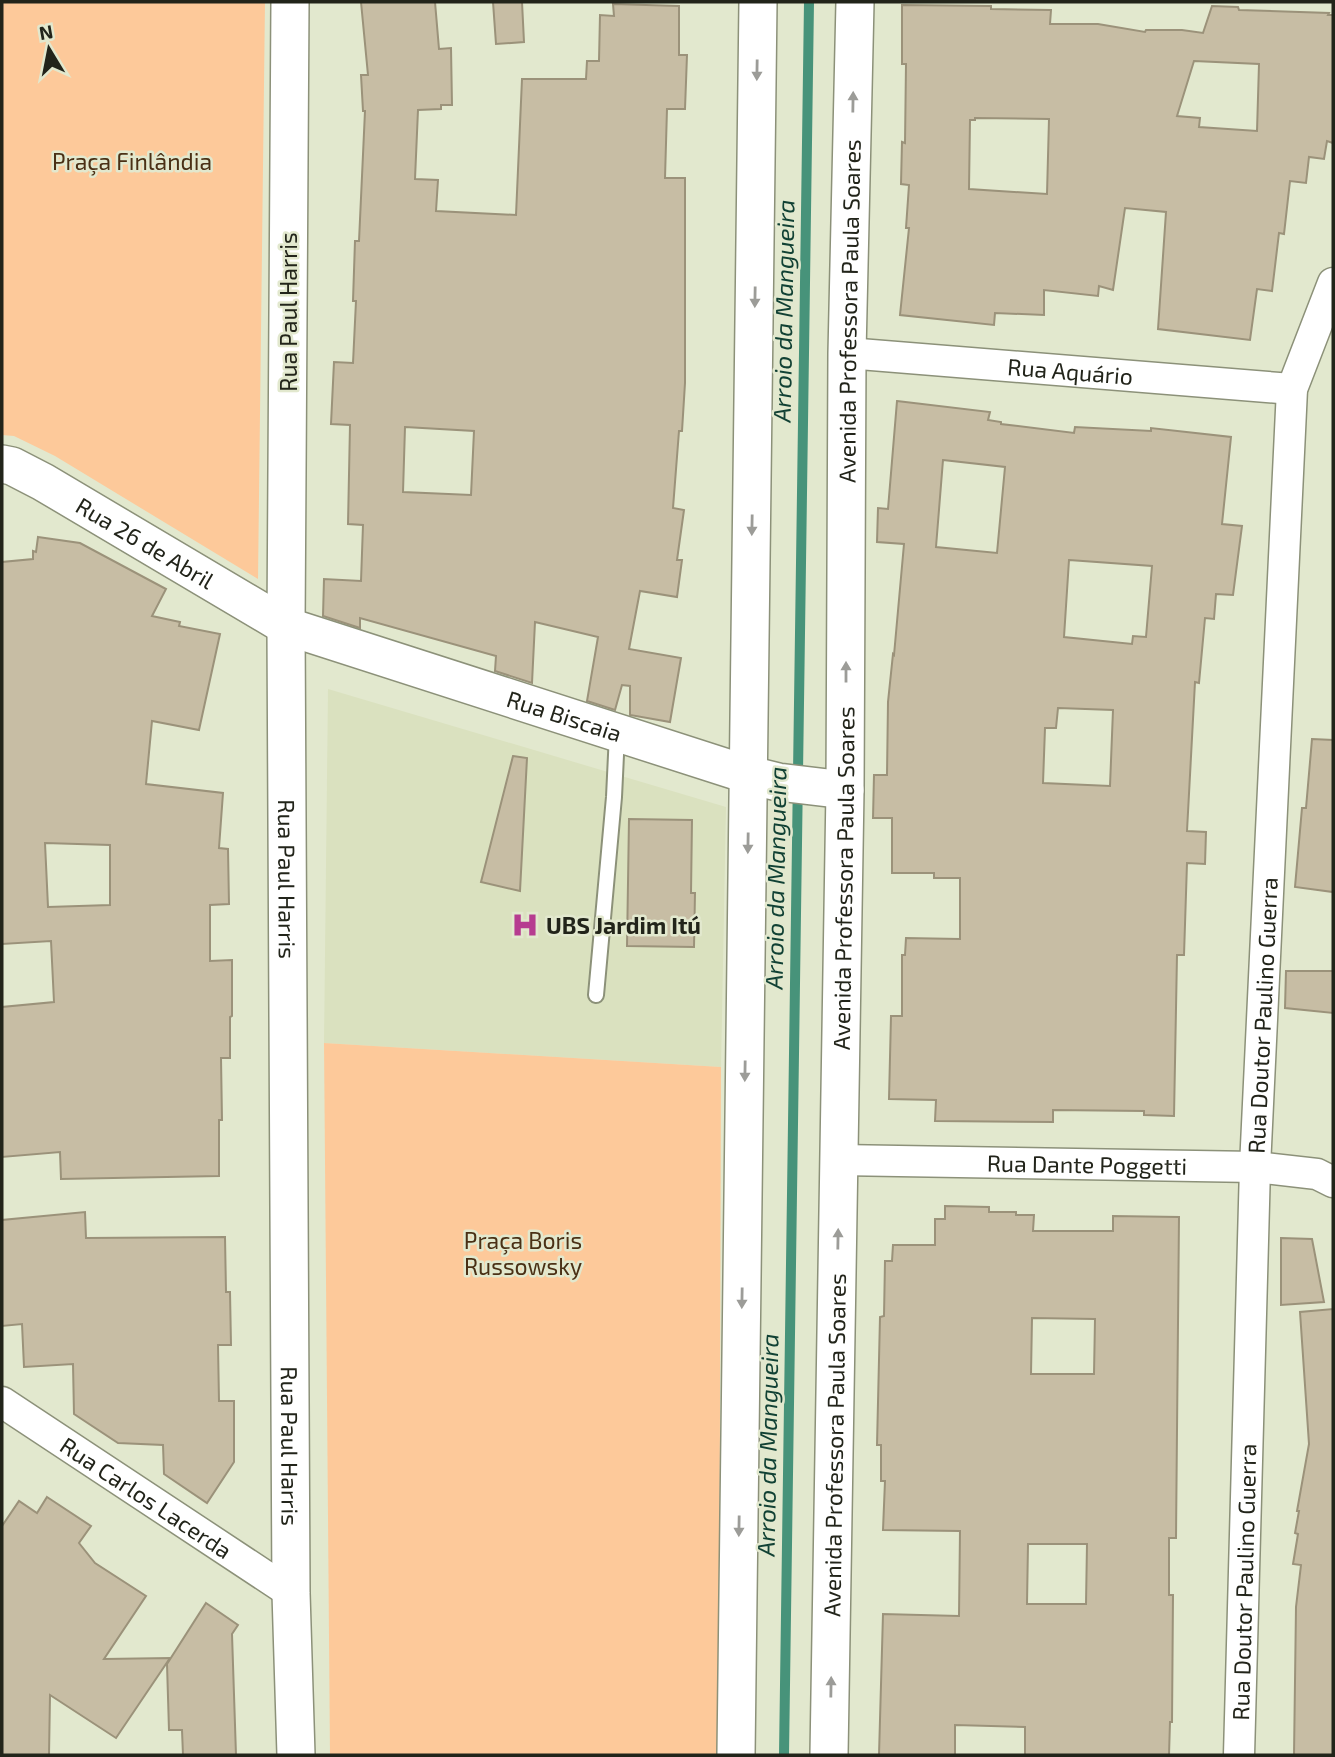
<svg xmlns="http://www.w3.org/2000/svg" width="1335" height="1757" font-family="'Exo 2',sans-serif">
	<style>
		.built { fill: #dae1bf }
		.green { fill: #fdc99a }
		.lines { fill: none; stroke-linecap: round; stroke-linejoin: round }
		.stream { stroke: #47937a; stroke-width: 10 }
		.building { fill: #c7bda4; stroke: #9b927a; stroke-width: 2; fill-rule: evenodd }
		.service-casing { stroke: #8c9179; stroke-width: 18 }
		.minor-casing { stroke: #8c9179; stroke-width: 33 }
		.tertiary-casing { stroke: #8c9179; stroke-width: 40 }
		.service { stroke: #fff; stroke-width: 14 }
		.minor { stroke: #fff; stroke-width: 30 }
		.tertiary { stroke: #fff; stroke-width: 37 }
		.oneway { fill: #9c9c98 }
		.labels { text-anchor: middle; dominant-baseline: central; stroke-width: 5; stroke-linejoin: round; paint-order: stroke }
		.park-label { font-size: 23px; fill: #4a3015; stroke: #e2e8ce }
		.street-label { font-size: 23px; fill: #22241a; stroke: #e2e8ce }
		.poi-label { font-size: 23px; font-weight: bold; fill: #22241a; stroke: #e2e8ce; text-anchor: start }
		.water-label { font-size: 24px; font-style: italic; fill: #114134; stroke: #e2e8ce }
	</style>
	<rect width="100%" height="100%" fill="#e2e8ce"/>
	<polygon class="built" points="328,689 726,807 721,1067 324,1043"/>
	<g class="green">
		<polygon points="2,2 265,2 258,579 55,456 14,436 2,435"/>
		<polygon points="324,1043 721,1067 719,1755 330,1755"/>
	</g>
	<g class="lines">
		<polyline class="stream" points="784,1755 809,2"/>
	</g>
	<g class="building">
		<path d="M361,2H435L439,49L451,48L452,105H441V109L418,110L415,179L438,180L436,211L516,215L522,79H586L587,61H599L600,15L614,16L613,4L679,6V55H687L685,109H667L665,178H685V383L682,431H679L673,508L684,510L677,560H682L677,597L640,591L629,649L681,658L670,722L630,715V686L622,685L615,710L587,701L598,637L535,622L532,683L495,671L496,656L360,618V628L323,616L324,579L361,581L363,525L348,524L350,425L331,424L334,362L353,363L356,301H353L355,241H359L365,111H363L361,75H368ZM405,427L474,431L471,495L403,492Z"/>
		<polygon points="493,2 522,2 524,42 496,44"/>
		<path d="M902,5L991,6V9L1051,10L1050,24H1098L1145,32L1146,30H1182L1203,33L1212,6L1238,7L1239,10L1329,13L1328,15H1333V143L1327,141L1324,159L1309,157L1306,183L1290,181L1284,234L1279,233L1272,291L1257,289L1250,340L1158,329L1166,212L1125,208L1113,290L1099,286L1098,296L1044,290V315L995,313L994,325L900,315L909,228H906L909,185L901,184L902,142L905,143L906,64H902ZM1194,61L1259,64L1257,131L1199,127L1200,118L1177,116ZM975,118L1049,119L1047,194L969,189L970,120H975Z"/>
		<path d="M897,401L990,412L988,420L1001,422V424L1074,433L1075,427L1151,431V428L1231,437L1222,524L1242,526L1233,595L1216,594L1214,619L1205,618L1199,683L1195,682L1187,831L1206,832L1205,864L1187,863L1184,955H1177L1174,1116L1144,1115V1111L1053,1110V1122L935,1121L936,1100L889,1099L891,1016H902V955H905L906,938L960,939V878H934V873H892V818H873L874,775H887L888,702L893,654L894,655L904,544L877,542L878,508L888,509ZM943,460L1005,467L997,553L936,547ZM1069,560L1152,566L1146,637L1133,636L1132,644L1064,637ZM1058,708L1113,710L1110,786L1043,783L1045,728H1056Z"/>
		<path d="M38,537L80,543L166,589L152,616L180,622L179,626L220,634L199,730L152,721L146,784L223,793L219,848L228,849L229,904L210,905V961L232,960V1016L230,1017V1058H221L222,1120H219V1176L61,1179L60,1152L2,1157V1007L54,1002L51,941L2,944V562L33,559V551L36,552ZM45,843L110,845V905L48,907Z"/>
		<polygon points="1312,739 1333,740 1333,892 1295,887 1302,808 1306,808"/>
		<polygon points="513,756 527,758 520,891 481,882"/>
		<polygon points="629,819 692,820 691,893 695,893 694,947 627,946"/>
		<polygon points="1286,971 1333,971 1333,1013 1285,1008"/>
		<path d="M945,1206L989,1207V1212H1016V1215H1034L1033,1231H1113V1216L1179,1217L1176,1538H1169V1595H1173L1172,1722H1170L1169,1755H1025V1727L955,1725V1755H879L883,1614L959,1616L960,1531L883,1530L885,1481H881V1445H877L880,1317L884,1316L885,1261H892L893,1245H935V1219H945ZM1032,1318L1095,1319L1094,1374H1031ZM1028,1544H1087L1086,1604H1027Z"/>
		<polygon points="85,1212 86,1238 225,1237 226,1292 230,1292 231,1345 218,1345 219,1401 234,1401 234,1462 207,1503 164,1474 163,1445 118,1443 74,1414 73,1364 24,1367 22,1324 2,1326 2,1220"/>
		<polygon points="1281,1238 1312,1239 1324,1302 1281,1305"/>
		<polygon points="1333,1309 1333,1755 1294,1755 1296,1607 1301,1565 1293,1564 1298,1534 1295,1533 1299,1511 1297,1511 1309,1444 1300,1312"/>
		<polygon points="47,1497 91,1526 79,1543 95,1563 146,1596 104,1659 170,1658 116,1738 50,1695 49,1755 2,1755 2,1526 19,1501 37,1513"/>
		<polygon points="206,1603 238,1625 232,1634 236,1755 183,1755 182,1730 169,1730 167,1664"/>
	</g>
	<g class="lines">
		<defs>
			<polyline id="service" points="596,995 614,797 617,734"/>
			<g id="minor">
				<path id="s1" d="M847,353L1292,389"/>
				<path id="s2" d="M839,1160L1255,1167L1317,1174L1333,1182"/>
				<path id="s3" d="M2,1402L291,1593"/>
				<path id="s4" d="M1239,1755L1255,1167L1292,389L1333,283"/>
			</g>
			<g id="tertiary">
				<path id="s5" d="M290,2L286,626L291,1593L296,1755"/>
				<path id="s6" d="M2,464L12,466L43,482L286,626L749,775L778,782L845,790"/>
				<polyline points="736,1755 758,2"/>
				<path id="s7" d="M829,1755L845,790L847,353L855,2"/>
			</g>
		</defs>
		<use href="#service" class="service-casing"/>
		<use href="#minor" class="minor-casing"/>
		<use href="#tertiary" class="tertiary-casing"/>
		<use href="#service" class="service"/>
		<use href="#minor" class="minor"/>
		<use href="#tertiary" class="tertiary"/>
	</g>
	<defs><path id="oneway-solid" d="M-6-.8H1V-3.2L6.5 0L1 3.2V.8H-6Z" transform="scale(1.75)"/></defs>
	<g class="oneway">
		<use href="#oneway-solid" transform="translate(757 70) rotate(91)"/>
		<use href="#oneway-solid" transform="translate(853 102) rotate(-89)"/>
		<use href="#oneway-solid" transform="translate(755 297) rotate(91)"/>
		<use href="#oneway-solid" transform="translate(752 525) rotate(91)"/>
		<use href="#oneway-solid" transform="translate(846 672) rotate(-90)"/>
		<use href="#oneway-solid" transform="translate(748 843) rotate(91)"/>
		<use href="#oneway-solid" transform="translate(745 1071) rotate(91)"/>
		<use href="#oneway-solid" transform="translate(838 1239) rotate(-89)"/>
		<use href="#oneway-solid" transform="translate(742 1298) rotate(91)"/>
		<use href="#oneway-solid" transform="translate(739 1526) rotate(91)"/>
		<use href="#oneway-solid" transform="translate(831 1687) rotate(-89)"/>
	</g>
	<defs>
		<symbol id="hospital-bare" viewBox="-9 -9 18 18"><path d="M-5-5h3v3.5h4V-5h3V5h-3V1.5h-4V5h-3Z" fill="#b63c90" stroke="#e2e8ce" stroke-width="2.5" paint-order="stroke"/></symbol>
	</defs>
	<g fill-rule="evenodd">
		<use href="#hospital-bare" x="506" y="906" width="38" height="38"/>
	</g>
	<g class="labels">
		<g class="park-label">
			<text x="132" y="161">Praça Finlândia</text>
			<text x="523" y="1240">Praça Boris<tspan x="523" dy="26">Russowsky</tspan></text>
		</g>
		<g class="street-label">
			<text transform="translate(288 312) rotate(-90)">Rua Paul Harris</text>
			<text stroke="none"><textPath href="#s7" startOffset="1444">Avenida Professora Paula Soares</textPath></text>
			<text stroke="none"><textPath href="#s1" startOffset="224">Rua Aquário</textPath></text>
			<text stroke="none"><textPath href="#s6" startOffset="164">Rua 26 de Abril</textPath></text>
			<text stroke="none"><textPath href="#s6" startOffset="620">Rua Biscaia</textPath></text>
			<text stroke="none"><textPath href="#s7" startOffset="877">Avenida Professora Paula Soares</textPath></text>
			<text stroke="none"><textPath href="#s5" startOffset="877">Rua Paul Harris</textPath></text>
			<text stroke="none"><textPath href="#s4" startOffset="740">Rua Doutor Paulino Guerra</textPath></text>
			<text stroke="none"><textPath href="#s2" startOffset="248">Rua Dante Poggetti</textPath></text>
			<text stroke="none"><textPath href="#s7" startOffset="310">Avenida Professora Paula Soares</textPath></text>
			<text stroke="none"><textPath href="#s5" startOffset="1444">Rua Paul Harris</textPath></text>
			<text stroke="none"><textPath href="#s3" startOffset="173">Rua Carlos Lacerda</textPath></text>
			<text stroke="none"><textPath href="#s4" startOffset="173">Rua Doutor Paulino Guerra</textPath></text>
		</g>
		<g class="poi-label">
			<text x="546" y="925">UBS Jardim Itú</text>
		</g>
		<g class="water-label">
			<text transform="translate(783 311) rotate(-89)">Arroio da Mangueira</text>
			<text transform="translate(775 878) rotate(-89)">Arroio da Mangueira</text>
			<text transform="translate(767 1445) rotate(-89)">Arroio da Mangueira</text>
		</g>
	</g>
	<rect width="1335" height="1757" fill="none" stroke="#22241a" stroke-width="7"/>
	<g transform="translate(49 49) rotate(350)" stroke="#e2e8ce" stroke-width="5" paint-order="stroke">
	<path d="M0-5L12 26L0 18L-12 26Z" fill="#22241a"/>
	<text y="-10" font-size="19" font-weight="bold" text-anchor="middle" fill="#22241a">N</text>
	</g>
</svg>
